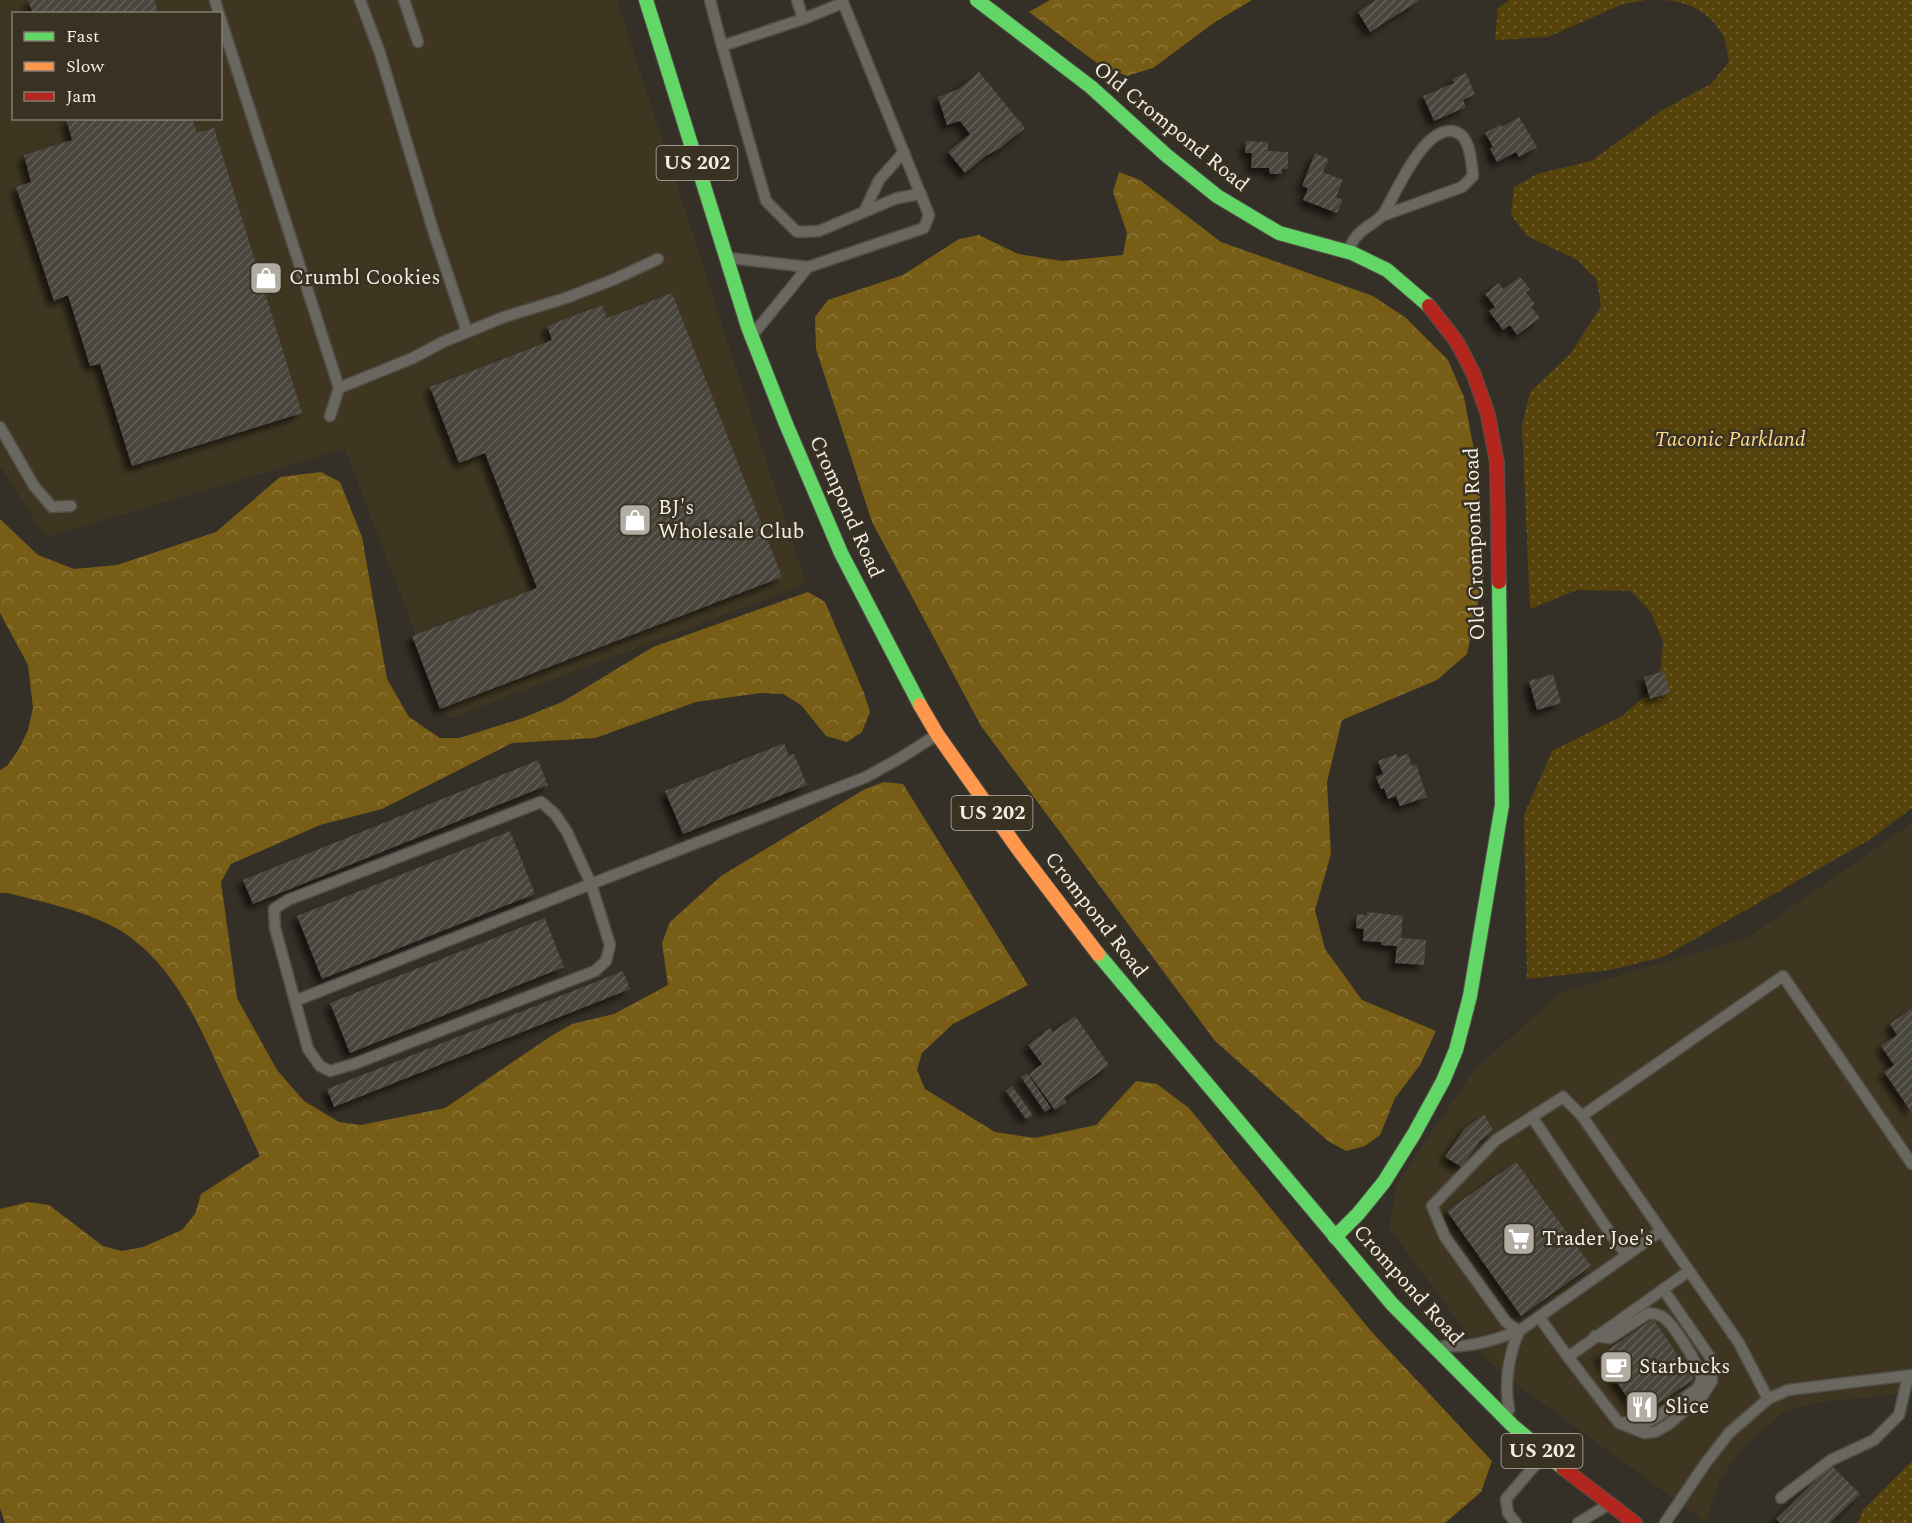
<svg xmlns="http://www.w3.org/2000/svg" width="1912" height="1523" font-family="Spectral,serif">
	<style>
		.built { fill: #3f3622; fill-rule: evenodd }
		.forest { fill: url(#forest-crowns) }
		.park { fill: url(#park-dots) }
		.building { fill: url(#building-hatch); filter: url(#shadow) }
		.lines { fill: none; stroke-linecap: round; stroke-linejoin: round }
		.lane-casing { stroke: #524f47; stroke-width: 13 }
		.fast-casing { stroke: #524f47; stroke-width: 16 }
		.slow-casing { stroke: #524f47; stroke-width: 16 }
		.jam-casing { stroke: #524f47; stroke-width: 16 }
		.lane { stroke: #6a6761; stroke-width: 10 }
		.fast { stroke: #63d668; stroke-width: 14 }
		.slow { stroke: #ff974d; stroke-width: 14 }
		.jam { stroke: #b3261e; stroke-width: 14 }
		.labels { text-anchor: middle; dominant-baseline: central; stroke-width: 5; stroke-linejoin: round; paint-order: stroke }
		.shield { fill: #393122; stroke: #bbb5aa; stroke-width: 1.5 }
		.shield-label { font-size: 20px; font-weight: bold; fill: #f3eee4 }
		.street-label { font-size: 21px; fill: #f3eee4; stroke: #393122 }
		.poi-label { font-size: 21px; fill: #f3eee4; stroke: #393122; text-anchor: start }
		.park-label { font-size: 21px; font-style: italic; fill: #fad78a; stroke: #393122 }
	</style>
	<defs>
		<pattern id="forest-crowns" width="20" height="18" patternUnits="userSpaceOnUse" patternTransform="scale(1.5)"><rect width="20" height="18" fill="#775d16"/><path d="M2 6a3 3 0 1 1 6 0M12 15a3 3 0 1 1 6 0" fill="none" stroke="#8b7538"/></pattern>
		<pattern id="park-dots" width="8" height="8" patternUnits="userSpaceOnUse" patternTransform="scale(1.5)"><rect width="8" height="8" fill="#56420b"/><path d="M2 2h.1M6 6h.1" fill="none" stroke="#6f5e2e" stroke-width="1.8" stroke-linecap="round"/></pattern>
		<pattern id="building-hatch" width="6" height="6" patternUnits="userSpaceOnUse" patternTransform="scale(1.5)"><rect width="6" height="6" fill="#48453e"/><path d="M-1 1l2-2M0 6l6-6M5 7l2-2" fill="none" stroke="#63605a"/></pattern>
		<filter id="shadow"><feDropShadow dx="-5.5" dy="5.5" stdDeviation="3" flood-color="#0009"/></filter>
	</defs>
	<rect width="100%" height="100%" fill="#343027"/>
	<g class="built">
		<path d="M0,0H617L806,584L448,719L345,449L46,537L0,466ZM14,14H220V118H14Z"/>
		<polygon points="1912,823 1912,1392 1877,1397 1819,1402 1784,1412 1743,1447 1719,1481 1706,1522 1520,1387 1486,1359 1389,1228 1397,1184 1474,1070 1560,993 1747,938"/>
	</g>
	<g class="forest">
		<polygon points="1050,0 1252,0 1215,22 1153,68 1127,76 1101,66 1029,12"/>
		<polygon points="1119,172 1140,180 1221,242 1373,296 1406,318 1448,360 1464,397 1479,477 1484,574 1467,654 1437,680 1342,720 1327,782 1331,854 1315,910 1325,949 1362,1000 1436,1031 1420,1065 1395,1098 1380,1135 1365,1146 1346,1151 1328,1141 1215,1041 981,726 872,522 816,349 815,317 828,300 903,275 959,239 979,235 1018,254 1062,261 1123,255 1127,233 1113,192"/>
		<path d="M321,472L340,482L362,537L387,679L409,717L440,738H459L520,719L562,702L653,647L808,592L825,602L864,693L870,712L862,732L847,742L826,736L801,705L783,694L761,693L696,702L595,738L512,743L382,809L320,825L231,864L221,882L237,998L277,1070L304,1101L339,1122L361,1125L445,1108L551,1036L572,1024L614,1014L668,985L662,943L670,922L721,876L865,789L884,782L903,784L1028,985L953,1024L922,1053L917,1070L925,1089L995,1132L1035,1138L1096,1125L1136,1081L1157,1084L1189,1108L1370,1330L1492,1461L1481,1492L1445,1523H5L0,1508V1209L28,1202L49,1205L103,1246L122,1251L143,1247L182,1230L195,1214L201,1194L260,1156C247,1128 234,1100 221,1073C196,1018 170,959 116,928C83,910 43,902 7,893H0V770L7,766L19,749L28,730L33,708L28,665L0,613V519L38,555L74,569L117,565L216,532L280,477Z"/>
	</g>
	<g class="park">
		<polygon points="1510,0 1646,0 1623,4 1548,37 1495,40 1498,8"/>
		<path d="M1662,0H1912V808L1871,839L1663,957L1610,970L1527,979L1524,815L1552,751L1622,716L1645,696L1661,669L1663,641L1651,613L1631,591L1577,590L1530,609L1522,425L1530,392L1571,353L1601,306L1597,280L1577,260L1527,236L1511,215L1514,187L1537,174L1591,161L1662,110L1711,84L1729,62C1727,54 1727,42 1722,34C1709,11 1687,1 1662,0Z"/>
		<polygon points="1912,1461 1912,1523 1858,1523 1863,1510"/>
	</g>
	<g class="building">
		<polygon points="28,0 154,0 159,14 33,14"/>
		<polygon points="1376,0 1420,0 1370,32 1358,12"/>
		<polygon points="979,72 1025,128 999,149 987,155 965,173 948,152 970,134 960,121 947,125 938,97 959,89"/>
		<polygon points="1466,73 1475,94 1463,100 1466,107 1434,121 1423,96 1454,83 1452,79"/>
		<polygon points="1519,117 1537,147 1519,157 1516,152 1497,162 1490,149 1493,147 1485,133 1501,124 1502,127"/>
		<polygon points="66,118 192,118 197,133 214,128 302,413 132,466 100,364 90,366 68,295 54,301 16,187 31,182 24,155 72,140"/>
		<polygon points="1246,141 1268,142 1268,151 1288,152 1288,169 1282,169 1282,174 1270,174 1269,168 1251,168 1252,153 1245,153"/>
		<polygon points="1315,153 1329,159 1323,172 1343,180 1336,197 1343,200 1337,213 1303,200 1308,188 1302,186"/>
		<polygon points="1520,277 1530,289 1526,292 1535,304 1531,307 1540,318 1517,335 1510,325 1503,330 1489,311 1495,307 1485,294 1499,283 1503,289"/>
		<polygon points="672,293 782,577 440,709 412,636 537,588 485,453 459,463 430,387 552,340 547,326 602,305 607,318"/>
		<polygon points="1664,671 1670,693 1650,699 1644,677"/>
		<polygon points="1553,674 1561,703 1537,710 1529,681"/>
		<polygon points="784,743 789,756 794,754 807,785 683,834 665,791"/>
		<polygon points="1396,754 1398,757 1408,754 1412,766 1416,764 1427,797 1400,806 1396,796 1388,799 1384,788 1381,789 1376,777 1383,774 1378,761"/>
		<polygon points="538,760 548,785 253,904 243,880"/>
		<polygon points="510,831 535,894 322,979 297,916"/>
		<polygon points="1367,912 1403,916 1401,938 1426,940 1424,965 1395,963 1397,946 1381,945 1381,942 1363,941 1364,929 1356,928 1357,914 1367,915"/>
		<polygon points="545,918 564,967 350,1053 330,1003"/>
		<polygon points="623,971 630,989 334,1107 327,1089"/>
		<polygon points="1912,1008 1912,1113 1884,1072 1894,1065 1881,1046 1897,1035 1890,1024"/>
		<polygon points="1075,1016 1109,1065 1064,1098 1067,1102 1055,1110 1029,1074 1042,1064 1028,1045 1050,1028 1053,1032"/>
		<polygon points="1027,1073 1051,1108 1045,1112 1021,1077"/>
		<polygon points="1012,1086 1033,1115 1026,1119 1006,1091"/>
		<polygon points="1484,1114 1493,1130 1480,1141 1462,1167 1445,1157 1465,1128"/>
		<polygon points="1516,1162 1591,1266 1521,1316 1447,1211"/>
		<polygon points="1653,1319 1694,1379 1640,1416 1599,1356"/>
		<polygon points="1831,1465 1860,1494 1830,1523 1780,1523 1776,1519"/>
	</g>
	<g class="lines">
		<defs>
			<g id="lane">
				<polyline points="215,0 219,14"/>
				<polyline points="360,0 380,53 433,230 467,332"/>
				<polyline points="404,0 418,42"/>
				<polyline points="710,0 722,46 803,19 843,3"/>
				<polyline points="797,0 803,19"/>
				<polyline points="220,17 339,388"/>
				<polyline points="722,46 766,201 797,232 819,231 897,198 921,194"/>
				<polyline points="864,212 879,180 904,152"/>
				<path d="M1349,249C1351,245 1353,240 1356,237C1363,227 1377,223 1384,213C1397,191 1422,130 1451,131C1471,132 1471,162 1473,176L1462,187L1382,216"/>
				<polyline points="730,258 808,267 924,228 929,215 842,0"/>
				<polyline points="755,332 808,267"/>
				<polyline points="330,416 339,388 413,358 443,342 504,317 566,298 615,279 658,259"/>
				<polyline points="0,427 34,486 52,507 71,506"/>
				<polyline points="295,1001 591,884 610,945 606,961 595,971 354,1064 330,1071 320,1066 308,1049 275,928 274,909 288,900 541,802 555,814 567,832 591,884 866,777 902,757 935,736"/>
				<polyline points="1582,1116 1783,976 1912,1164"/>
				<polyline points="1532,1117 1612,1236 1627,1255"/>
				<polyline points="1663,1289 1710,1357 1712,1381 1703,1395 1669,1424 1655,1432 1644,1433 1619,1423 1568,1357 1689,1271"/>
				<polyline points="1539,1317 1568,1357"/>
				<polyline points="1519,1331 1506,1322 1445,1237 1432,1206 1496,1140 1563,1097 1582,1116 1739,1343 1768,1399"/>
				<path d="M1595,1336L1610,1338L1649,1313C1654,1314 1659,1314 1663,1317C1675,1326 1699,1365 1702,1380L1697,1389L1655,1418L1644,1424L1629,1422L1620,1423"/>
				<path d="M1444,1346C1470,1348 1494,1340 1519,1331L1661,1231"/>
				<path d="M1509,1410C1504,1382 1508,1357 1519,1331"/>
				<polyline points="1781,1498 1831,1460 1874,1440 1899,1415 1908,1376"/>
				<polyline points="1516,1523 1508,1513 1506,1499 1543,1456"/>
				<polyline points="1578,1523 1606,1506"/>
				<polyline points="1665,1523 1705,1464 1729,1433 1768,1399 1788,1390 1912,1375"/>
			</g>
			<g id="fast">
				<polyline points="646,0 748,327 786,424 841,553 920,705"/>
				<polyline points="977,0 1091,87 1166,155 1217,196 1279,233 1352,253 1387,270 1429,306"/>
				<polyline points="1098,954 1392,1304 1512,1425 1563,1468"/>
				<polyline points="1335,1237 1358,1214 1384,1182 1414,1134 1443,1081 1456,1050 1470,996 1502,805 1499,582"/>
			</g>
			<polyline id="slow" points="920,705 937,734 1018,849 1098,954"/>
			<g id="jam">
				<polyline points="1429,306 1457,342 1474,375 1488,415 1497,463 1499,582"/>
				<polyline points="1563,1468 1635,1523"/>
			</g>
		</defs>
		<use href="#lane" class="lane-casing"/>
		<use href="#fast" class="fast-casing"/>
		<use href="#slow" class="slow-casing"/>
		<use href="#jam" class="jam-casing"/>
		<use href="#lane" class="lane"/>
		<use href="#fast" class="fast"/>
		<use href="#slow" class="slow"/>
		<use href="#jam" class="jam"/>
	</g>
	<defs>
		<symbol id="shop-square" viewBox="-11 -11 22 22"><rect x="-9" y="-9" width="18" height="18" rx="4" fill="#b0aca2" stroke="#393122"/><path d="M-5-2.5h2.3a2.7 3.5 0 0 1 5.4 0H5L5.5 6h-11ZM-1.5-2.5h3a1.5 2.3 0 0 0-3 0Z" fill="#fff"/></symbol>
		<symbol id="supermarket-square" viewBox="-11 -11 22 22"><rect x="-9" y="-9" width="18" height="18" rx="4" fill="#b0aca2" stroke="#393122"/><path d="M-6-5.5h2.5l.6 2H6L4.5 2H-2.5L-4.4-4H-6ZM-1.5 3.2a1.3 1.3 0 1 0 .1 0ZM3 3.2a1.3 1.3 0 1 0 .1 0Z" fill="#fff"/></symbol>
		<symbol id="cafe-square" viewBox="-11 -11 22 22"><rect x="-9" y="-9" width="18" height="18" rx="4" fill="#b0aca2" stroke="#393122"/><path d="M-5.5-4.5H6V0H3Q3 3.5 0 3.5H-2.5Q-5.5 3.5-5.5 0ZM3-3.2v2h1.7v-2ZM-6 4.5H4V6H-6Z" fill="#fff"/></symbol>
		<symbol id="restaurant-square" viewBox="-11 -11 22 22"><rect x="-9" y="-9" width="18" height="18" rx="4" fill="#b0aca2" stroke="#393122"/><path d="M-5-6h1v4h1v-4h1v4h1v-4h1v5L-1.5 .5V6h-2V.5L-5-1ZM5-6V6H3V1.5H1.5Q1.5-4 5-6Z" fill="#fff"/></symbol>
	</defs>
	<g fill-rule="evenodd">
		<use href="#shop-square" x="247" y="259" width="38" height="38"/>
		<use href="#shop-square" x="616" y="501" width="38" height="38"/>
		<use href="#supermarket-square" x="1500" y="1220" width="38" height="38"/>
		<use href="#cafe-square" x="1597" y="1348" width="38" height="38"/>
		<use href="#restaurant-square" x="1623" y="1388" width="38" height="38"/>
	</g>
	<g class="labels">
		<g class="shield">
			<rect x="656.5" y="146" width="81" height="34" rx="4.5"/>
			<rect x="951.5" y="796" width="81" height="34" rx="4.5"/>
			<rect x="1501.5" y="1434" width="81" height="34" rx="4.5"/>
		</g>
		<g class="shield-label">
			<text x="697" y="163">US 202</text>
			<text x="992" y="813">US 202</text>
			<text x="1542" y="1451">US 202</text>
		</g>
		<g class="street-label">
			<text transform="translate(1171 127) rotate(39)">Old Crompond Road</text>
			<text transform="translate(846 507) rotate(66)">Crompond Road</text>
			<text transform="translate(1475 544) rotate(-92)">Old Crompond Road</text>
			<text transform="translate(1096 915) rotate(52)">Crompond Road</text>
			<text transform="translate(1408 1285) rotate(48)">Crompond Road</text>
		</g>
		<g class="poi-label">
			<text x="289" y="278">Crumbl Cookies</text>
			<text x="658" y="508">BJ's<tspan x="658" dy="24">Wholesale Club</tspan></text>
			<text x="1542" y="1239">Trader Joe's</text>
			<text x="1639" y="1367">Starbucks</text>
			<text x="1665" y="1407">Slice</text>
		</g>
		<g class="park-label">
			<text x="1730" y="440">Taconic Parkland</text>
		</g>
	</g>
	<rect x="12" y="12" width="210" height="108" fill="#393122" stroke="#837d70" stroke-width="1.5"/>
	<rect x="24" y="32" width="30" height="9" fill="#63d668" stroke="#837d70" stroke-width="1.5"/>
	<text x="66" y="42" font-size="18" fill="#f3eee4">Fast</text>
	<rect x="24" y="62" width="30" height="9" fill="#ff974d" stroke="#837d70" stroke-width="1.5"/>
	<text x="66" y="72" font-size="18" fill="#f3eee4">Slow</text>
	<rect x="24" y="92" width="30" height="9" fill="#b3261e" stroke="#837d70" stroke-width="1.5"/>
	<text x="66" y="102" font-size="18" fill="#f3eee4">Jam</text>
</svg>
